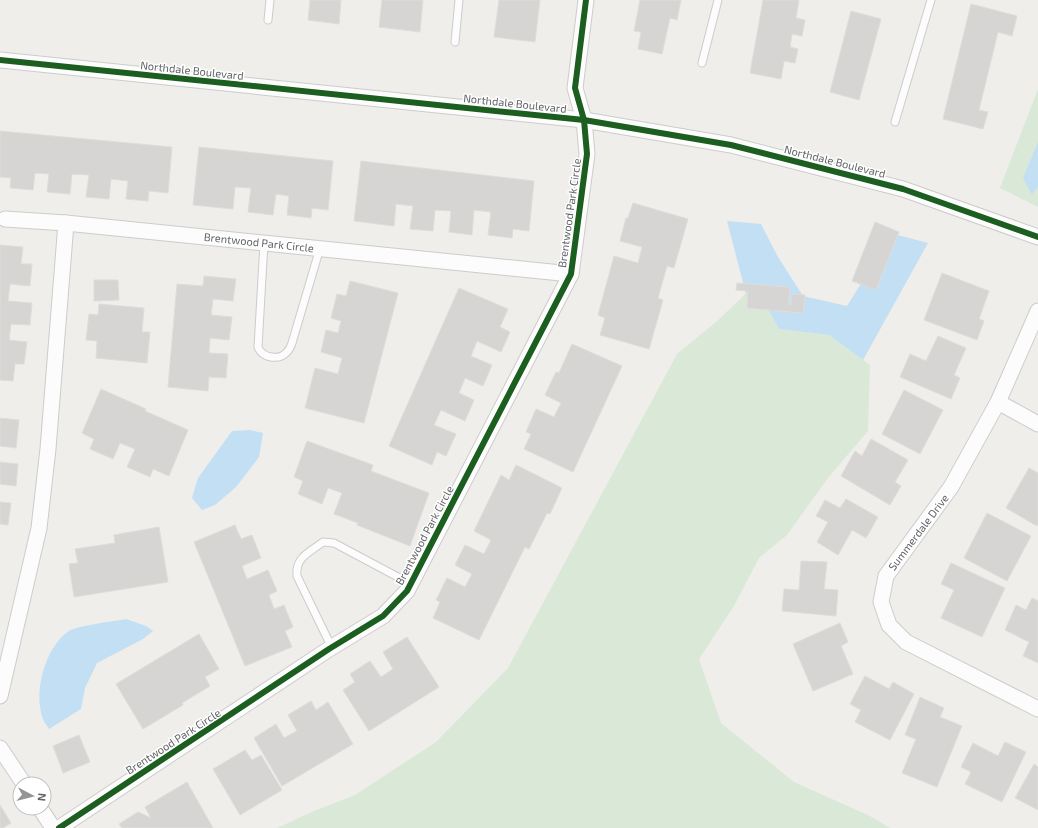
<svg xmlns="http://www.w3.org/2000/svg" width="1038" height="828" font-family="'Exo 2',sans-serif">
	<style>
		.green { fill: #dae9d7 }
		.water { fill: #c3dff4 }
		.building { fill: #d6d5d3; stroke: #deddda }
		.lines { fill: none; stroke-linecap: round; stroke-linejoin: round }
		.service-casing { stroke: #cccccb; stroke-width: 9 }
		.minor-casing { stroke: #cccccb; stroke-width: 17 }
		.service { stroke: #fdfcfc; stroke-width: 7 }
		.minor { stroke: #fdfcfc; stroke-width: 15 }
		.cycleway-casing { stroke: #fff; stroke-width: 8 }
		.cycleway { stroke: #1b5e20; stroke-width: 6 }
		.labels { text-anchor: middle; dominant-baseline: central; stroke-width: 3; stroke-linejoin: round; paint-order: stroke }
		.street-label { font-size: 11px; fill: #606367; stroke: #fff }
	</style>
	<rect width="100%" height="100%" fill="#efeeea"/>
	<g class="green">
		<polygon points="1038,89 1038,207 1000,188"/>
		<polygon points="755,285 780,329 829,335 870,365 868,431 828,478 787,535 759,558 734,606 699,659 721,723 794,782 870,816 890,828 277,828 314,811 355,795 436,742 508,668 677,354 716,322"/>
	</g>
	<g class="water">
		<polygon points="1038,142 1038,186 1032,195 1023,178"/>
		<polygon points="727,221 761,224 778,257 803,296 847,306 865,277 890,233 928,243 863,360 829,335 779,329 755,286 746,294"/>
		<polygon points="250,430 263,433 259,457 236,487 215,505 202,510 192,498 198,478 232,431"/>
		<path d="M126,619L146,626L153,631L143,639L97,663L85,688L81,709L49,729C47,726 44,722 43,719C33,692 45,647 69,631C76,626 115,621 126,619Z"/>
	</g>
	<g class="building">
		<polygon points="310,0 341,0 339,24 308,20"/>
		<polygon points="382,0 423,0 420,32 379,27"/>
		<polygon points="499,0 540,0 535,42 494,37"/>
		<polygon points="640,0 681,0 677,20 670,18 662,54 638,49 641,32 634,31"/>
		<polygon points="763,0 799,0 796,18 805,20 802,36 792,34 790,47 798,49 795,63 784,61 781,79 750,73"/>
		<polygon points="971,4 1017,16 1012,36 998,32 979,110 988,112 983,129 943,119"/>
		<polygon points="851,11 881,19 859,100 830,92"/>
		<polygon points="0,131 172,147 168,193 149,191 148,201 126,199 128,181 111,179 109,199 86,197 89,175 72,174 70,194 47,192 49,174 35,173 33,190 10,188 11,178 0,177"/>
		<polygon points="199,147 333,161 328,210 312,208 311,218 287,215 289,196 276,194 273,215 248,212 251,188 235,187 233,209 193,205"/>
		<polygon points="361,161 534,181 529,231 513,229 512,238 488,235 491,212 474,210 472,235 449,232 451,211 435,210 433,231 410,229 413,206 396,204 394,226 354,221"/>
		<polygon points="633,203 688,219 674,268 667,266 658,298 663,300 649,349 600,335 605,318 598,315 614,256 638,263 642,247 620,241 626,218 628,218"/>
		<polygon points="875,222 899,232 876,290 852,281"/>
		<polygon points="0,245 23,247 21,264 32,264 30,286 10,284 8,301 32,303 30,325 11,324 9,340 27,342 24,364 15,364 13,381 0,380"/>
		<polygon points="942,273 989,291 979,319 984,321 977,340 924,320"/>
		<polygon points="204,276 236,279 233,301 213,299 211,315 232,317 229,340 210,338 209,353 228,354 226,378 209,377 208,391 168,387 177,284 203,286"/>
		<polygon points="94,280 118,280 119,300 94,301"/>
		<polygon points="350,281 398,293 364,423 305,408 315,368 338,374 342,358 321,352 326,330 338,333 341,321 331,318 337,294 346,296"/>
		<polygon points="737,283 790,287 788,305 791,305 792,294 805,295 803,313 747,308 748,291 736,290"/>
		<polygon points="459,288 508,309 500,327 510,332 501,352 477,341 471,356 492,365 483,386 465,378 459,393 474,400 465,421 441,410 434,425 456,434 446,456 437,452 432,465 389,446"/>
		<polygon points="99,304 144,308 142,332 150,332 147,363 96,358 97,341 86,340 89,314 98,315"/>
		<polygon points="938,336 966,348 954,375 960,378 951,399 900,377 910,354 926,361"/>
		<polygon points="572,344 622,366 573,472 524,449 531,434 526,432 536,409 554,417 561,403 545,395 556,372 559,373"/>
		<polygon points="101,389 146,409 145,411 188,430 169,476 153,469 150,477 127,467 135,449 120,443 113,459 90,449 94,439 82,433"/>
		<polygon points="904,390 943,410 920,454 882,434"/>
		<polygon points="0,418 19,420 16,448 0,446"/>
		<polygon points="871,439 908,460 895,482 901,486 890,505 841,476 855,451 862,456"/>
		<polygon points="307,441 373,465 371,471 429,493 410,546 357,525 358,523 334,514 342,493 328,488 322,504 298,494 303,481 294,477"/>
		<polygon points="0,462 18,464 16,486 0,484"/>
		<polygon points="516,465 562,488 550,514 547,513 529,549 525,547 479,640 433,618 440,602 436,600 447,578 465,587 472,574 455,565 465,545 484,554 491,540 474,531 501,475 509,480"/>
		<polygon points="1029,468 1038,473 1038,524 1037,526 1006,508"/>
		<polygon points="846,499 878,517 866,538 852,530 838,555 817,542 828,522 816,516 825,500 840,508"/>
		<polygon points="0,502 11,503 8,525 0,524"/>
		<polygon points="987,513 1031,536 1007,581 964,558"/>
		<polygon points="235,525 241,539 252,535 261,558 242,566 247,579 268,570 277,591 269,595 274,609 284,605 293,627 285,631 292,647 245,666 194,542"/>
		<polygon points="159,527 168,582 74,597 69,564 78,563 75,549 115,543 114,535"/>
		<polygon points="801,561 827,562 824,589 838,590 836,616 782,611 784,589 799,590"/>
		<polygon points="951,563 1005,588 982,637 941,618 954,590 941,584"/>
		<polygon points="1032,598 1038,601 1038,663 1023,656 1029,642 1005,630 1016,605 1026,610"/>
		<polygon points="840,623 848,642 841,646 853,674 813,691 793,644"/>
		<polygon points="199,634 219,669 205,677 210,686 182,703 183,705 143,729 116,684"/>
		<polygon points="407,637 439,687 369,731 343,690 355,682 350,674 370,661 381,677 393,669 383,652"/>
		<polygon points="865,676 889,689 893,682 914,694 890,740 855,722 861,710 850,704"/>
		<polygon points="920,697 944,708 940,717 962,726 937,787 902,773 916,739 905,735"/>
		<polygon points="311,701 316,710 328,702 353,744 282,786 254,738 276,724 284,738 297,731 288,715"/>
		<polygon points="79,735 90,762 63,773 53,746"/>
		<polygon points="1005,742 1026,752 1002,802 965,784 971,772 961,767 973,743 998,756"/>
		<polygon points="245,750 252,760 261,755 282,790 240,815 213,769"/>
		<polygon points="1034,764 1038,767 1038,810 1015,798"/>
		<polygon points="187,782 213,828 122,828 119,824 138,812 151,818 145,807"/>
		<polygon points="0,805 11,823 3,828 0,828"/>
	</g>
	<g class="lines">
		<defs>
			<g id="service">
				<polyline points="268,20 270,0"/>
				<polyline points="455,42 459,0"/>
				<polyline points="702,63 718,0"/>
				<polyline points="895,122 931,0"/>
				<path d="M264,243L258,347C262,358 279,361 287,352C289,350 291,346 292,343L320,248"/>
				<path d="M332,648L297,576C295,557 310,552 323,542L334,543L411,584"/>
			</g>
			<g id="minor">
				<polyline points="0,60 584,120 731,145 903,189 1038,237"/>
				<polyline points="5,219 66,223 571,274"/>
				<polyline points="1038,311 998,402 951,487 886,576 881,602 889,625 906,642 1038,709"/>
				<polyline points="998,402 1038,424"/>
				<polyline points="0,696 39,528 48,449 66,223"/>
				<polyline points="0,748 24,784"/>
				<polyline points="40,808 53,828"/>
				<polyline points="59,828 329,649 383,616 407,591 571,274 587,154 584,120 575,88 586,0"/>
			</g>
		</defs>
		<use href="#service" class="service-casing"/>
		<use href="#minor" class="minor-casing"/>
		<use href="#service" class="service"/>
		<use href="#minor" class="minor"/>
		<defs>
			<g id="cycleway">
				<polyline points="0,60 584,120 731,145 903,189 1038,237"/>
				<polyline points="59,828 329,649 383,616 407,591 571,274 587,154 584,120 575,88 586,0"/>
			</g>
		</defs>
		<use href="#cycleway" class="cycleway-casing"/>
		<use href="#cycleway" class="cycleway"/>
	</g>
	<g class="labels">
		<g class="street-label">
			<text transform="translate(192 70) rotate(6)">Northdale Boulevard</text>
			<text transform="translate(515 103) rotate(6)">Northdale Boulevard</text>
			<text transform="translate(835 161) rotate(14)">Northdale Boulevard</text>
			<text transform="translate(569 213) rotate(-82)">Brentwood Park Circle</text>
			<text transform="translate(259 242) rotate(6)">Brentwood Park Circle</text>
			<text transform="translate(918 532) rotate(-53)">Summerdale Drive</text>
			<text transform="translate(424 535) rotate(-62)">Brentwood Park Circle</text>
			<text transform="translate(173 741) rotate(-33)">Brentwood Park Circle</text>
		</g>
	</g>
	<g transform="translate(32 796) rotate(97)"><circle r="19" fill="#ffffff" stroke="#bfc1c2"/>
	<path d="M0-3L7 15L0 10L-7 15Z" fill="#929495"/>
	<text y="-6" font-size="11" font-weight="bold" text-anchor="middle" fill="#606367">N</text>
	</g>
</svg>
